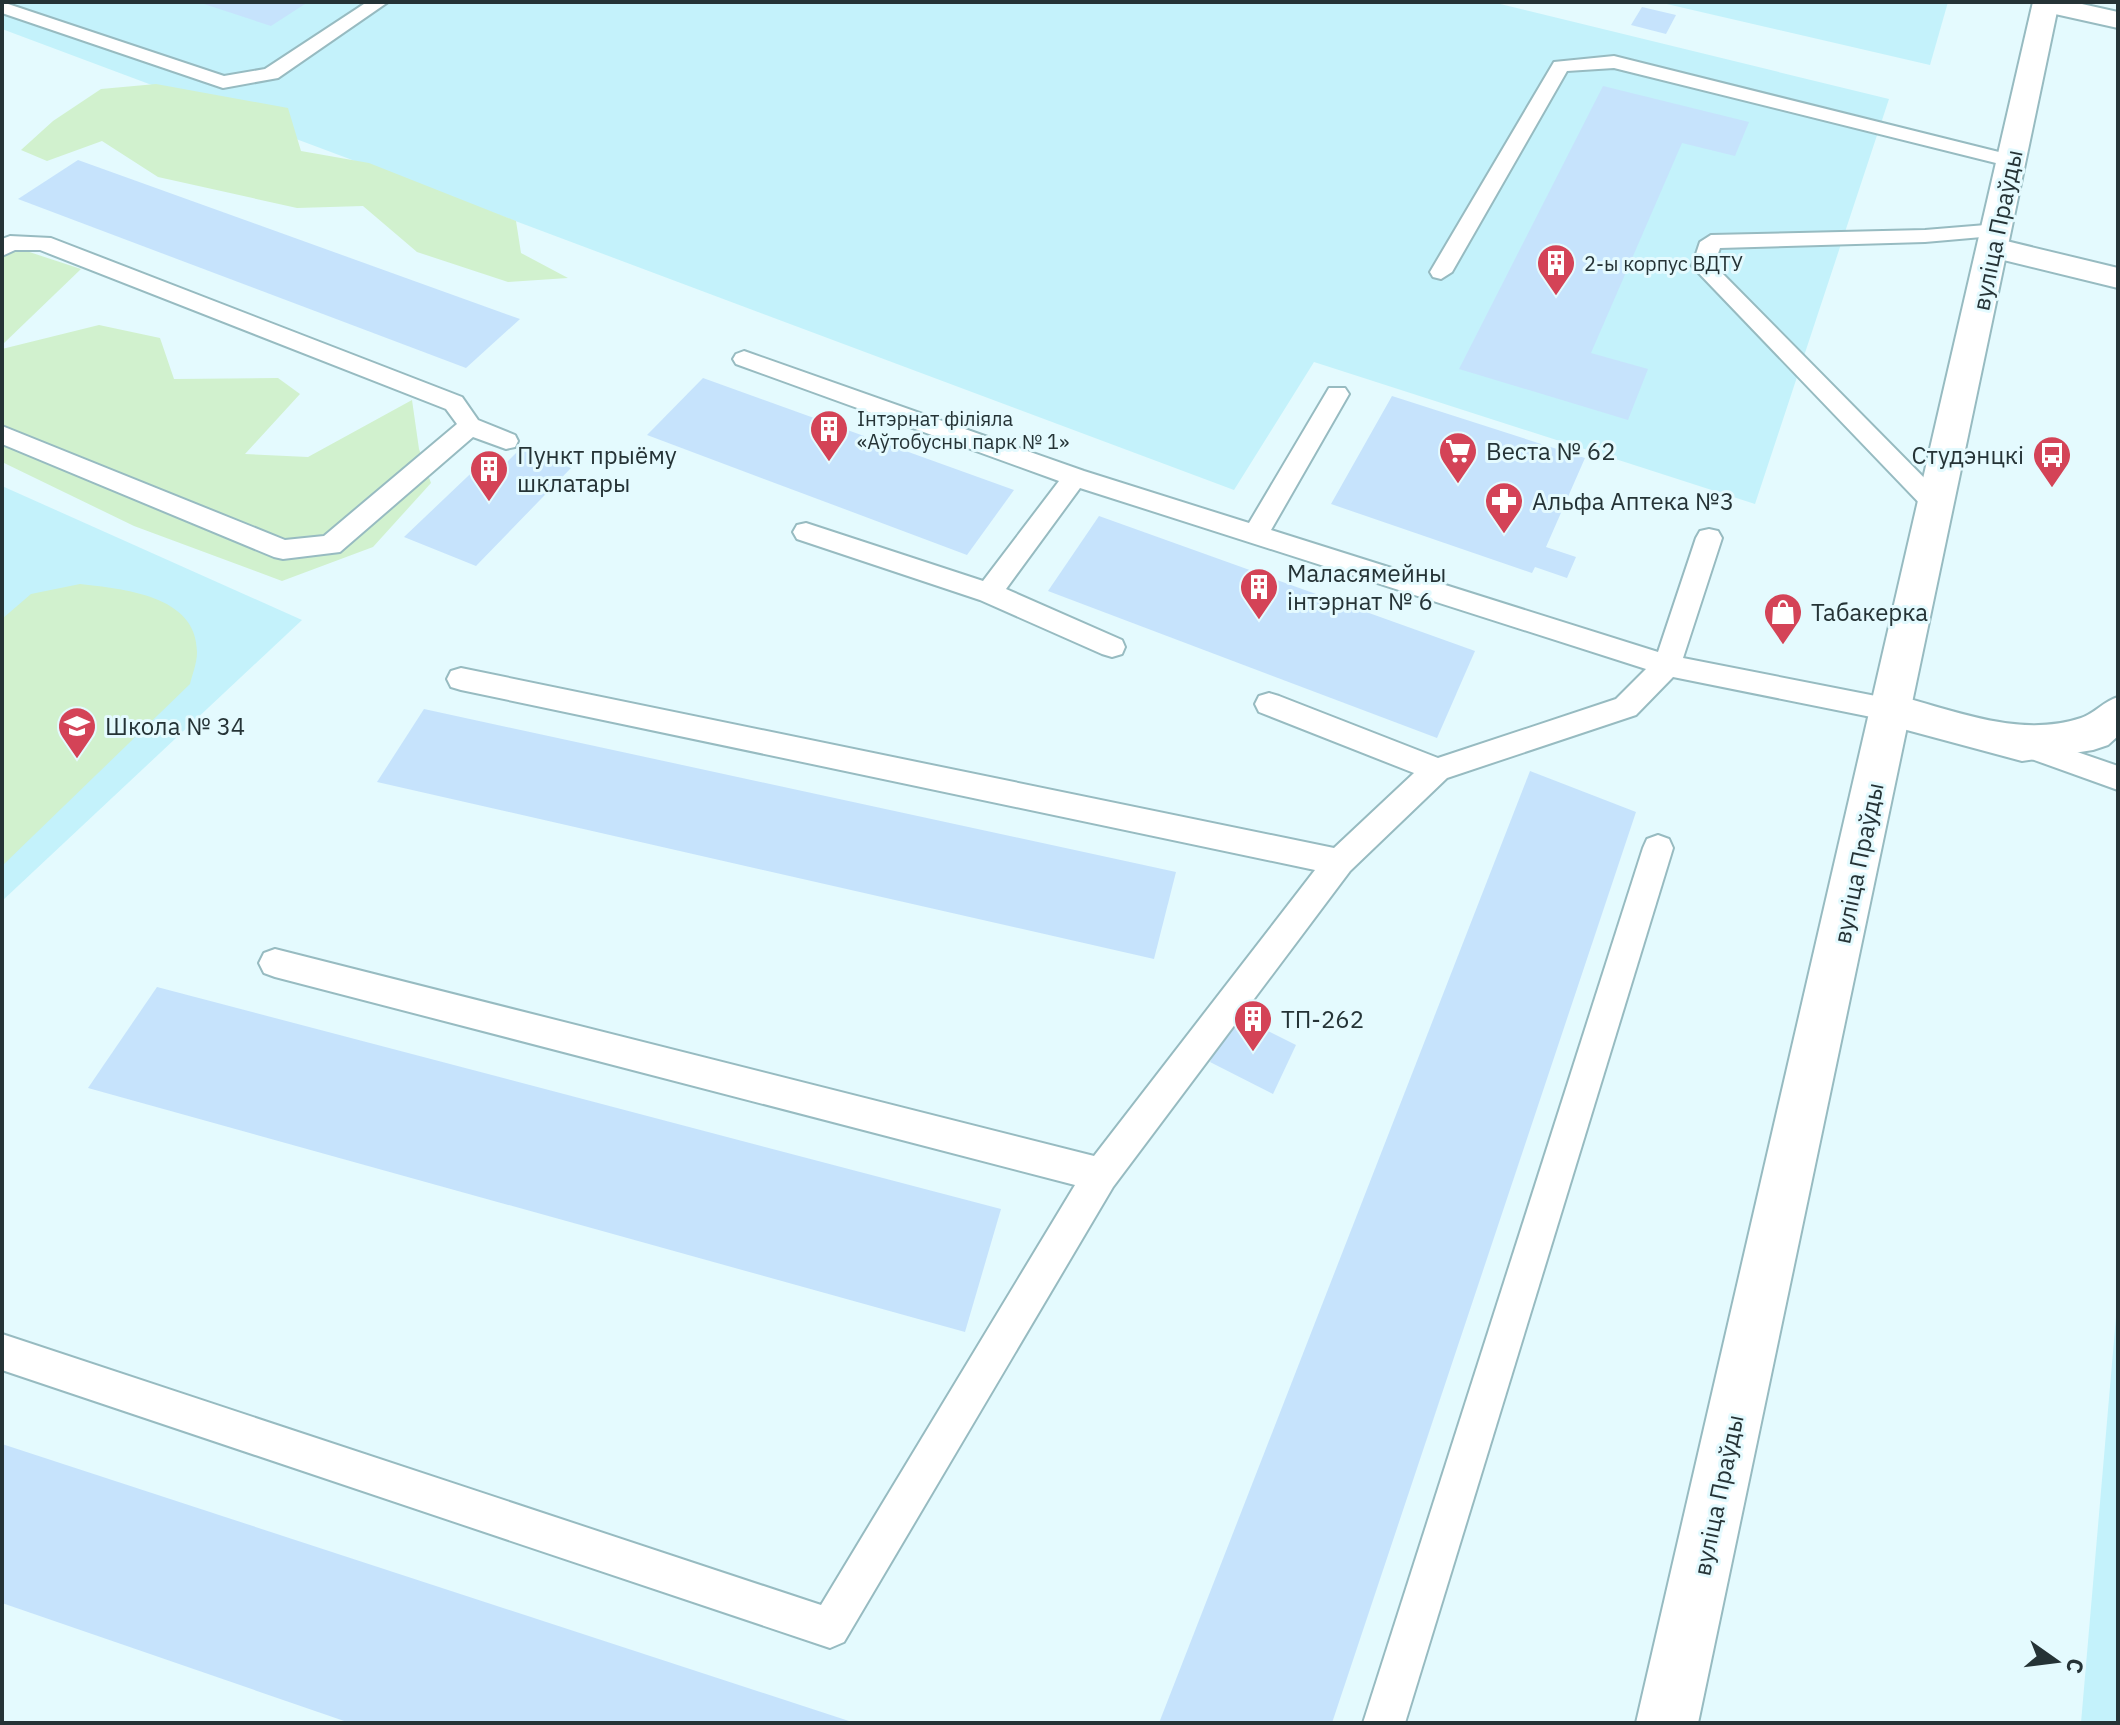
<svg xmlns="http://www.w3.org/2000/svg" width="2120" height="1725" font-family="'IBM Plex Sans',sans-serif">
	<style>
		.built { fill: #c4f2fb }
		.green { fill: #d1f1ce }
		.building { fill: #c6e3fc }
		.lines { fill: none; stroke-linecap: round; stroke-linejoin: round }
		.lane-casing { stroke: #97bbc1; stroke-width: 4 }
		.street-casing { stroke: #97bbc1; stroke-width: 4 }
		.secondary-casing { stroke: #97bbc1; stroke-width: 4 }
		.lane { fill: #fff; fill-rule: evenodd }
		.street { fill: #fff; fill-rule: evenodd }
		.secondary { fill: #fff; fill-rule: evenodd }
		.labels { text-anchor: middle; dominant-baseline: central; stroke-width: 6; stroke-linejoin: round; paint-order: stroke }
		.far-poi-label { font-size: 20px; fill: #253336; stroke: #e4fafe; text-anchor: start }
		.street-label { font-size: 24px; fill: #253336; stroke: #e4fafe }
		.poi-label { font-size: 24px; fill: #253336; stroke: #e4fafe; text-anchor: start }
	</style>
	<rect width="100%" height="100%" fill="#e4fafe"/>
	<g class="built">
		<polygon points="2,2 1492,2 1889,99 1755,504 1314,362 1234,490 2,29"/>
		<polygon points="1658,2 1948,2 1930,65"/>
		<polygon points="2,486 302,620 2,901"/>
		<polygon points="2118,1294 2118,1723 2081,1723"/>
	</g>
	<g class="green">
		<polygon points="156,84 288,108 301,151 369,163 516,221 521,253 568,278 508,282 417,252 363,206 297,208 158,177 102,141 47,161 21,150 53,121 101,89"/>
		<polygon points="2,243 81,269 2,345"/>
		<polygon points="99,325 160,338 174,379 278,378 300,394 245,454 308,457 412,400 419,449 431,483 373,547 282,581 134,526 2,462 2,349"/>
		<path d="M80,584C123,589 198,595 197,653C197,663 192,675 190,684L2,866V619L31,594Z"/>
	</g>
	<g class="building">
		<polygon points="198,2 308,2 271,26"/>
		<polygon points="1642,7 1676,15 1666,34 1631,25"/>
		<polygon points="1603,86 1749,122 1735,156 1682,143 1591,353 1648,369 1628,420 1459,369"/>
		<polygon points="78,160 520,319 466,368 18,199"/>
		<polygon points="703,378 1014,490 967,555 647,435"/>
		<polygon points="1392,396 1585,458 1546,547 1576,557 1567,578 1535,567 1532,573 1331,504"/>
		<polygon points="520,449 571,468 476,566 404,537 487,458 504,465"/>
		<polygon points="1099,516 1475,651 1437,738 1048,591"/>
		<polygon points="424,709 1176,872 1154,959 377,782"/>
		<polygon points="1530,771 1636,812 1332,1723 1159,1723"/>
		<polygon points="157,987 1001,1209 965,1332 88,1088"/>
		<polygon points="1234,1014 1296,1045 1273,1094 1210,1062"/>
		<polygon points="2,1444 852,1722 851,1723 350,1723 2,1603"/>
	</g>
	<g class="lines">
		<defs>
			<g id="lane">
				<polygon points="2,2 224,76 265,69 367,2 388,2 278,78 223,88 2,13"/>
				<polygon points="1614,56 2019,157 2022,161 2012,167 1614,68 1567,71 1452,272 1441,279 1433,277 1430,272 1554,62"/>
				<polygon points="1998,224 2005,225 2009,230 2005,235 1925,242 1720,248 1714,265 1945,499 1949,505 1945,511 1936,514 1927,511 1692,266 1700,242 1711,235 1925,230"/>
				<polygon points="10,236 51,238 462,397 478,420 515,435 518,441 515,447 506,449 473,437 340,552 283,559 274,557 2,444 2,426 285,540 324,536 457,424 446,409 40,250 15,250 2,256 2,239"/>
				<polygon points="744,351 1084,471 1249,523 1329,388 1345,388 1349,394 1271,530 1658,652 1696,538 1700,531 1709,529 1718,531 1722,538 1683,658 1891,699 1901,702 1905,710 1901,718 1891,721 1673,677 1636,715 1447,778 1350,871 1113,1187 844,1642 830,1648 2,1370 2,1334 821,1605 1075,1185 275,977 264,973 259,963 264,953 275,949 1094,1156 1315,870 461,690 451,687 447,679 451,671 461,668 1334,848 1414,773 1259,712 1255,704 1259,696 1269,693 1279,696 1438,758 1616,699 1646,669 1080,488 1006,589 1122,640 1125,647 1122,654 1112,657 1102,654 980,600 797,539 793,532 797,525 806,523 983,581 1059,481 736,364 733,359 736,354"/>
				<polygon points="2022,733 2118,766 2118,790 2012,752 2008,744 2012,736"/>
				<polygon points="1658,835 1669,839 1673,848 1405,1723 1363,1723 1643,848 1647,839"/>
			</g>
			<g id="street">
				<polygon points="2034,2 2073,2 2118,12 2118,28 2037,10"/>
				<polygon points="1994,238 2118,268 2118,288 1983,255 1978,248 1983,241"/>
				<path d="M1891,694C1951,709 2019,739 2081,718C2094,714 2104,701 2118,697V736L2108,745L2093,750L2022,761L1877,722L1871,710L1877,698Z"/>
			</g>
			<polygon id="secondary" points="2033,2 2059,2 1698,1723 1636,1723"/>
		</defs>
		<use href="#lane" class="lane-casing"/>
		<use href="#street" class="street-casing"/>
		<use href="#secondary" class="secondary-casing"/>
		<use href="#lane" class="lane"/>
		<use href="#street" class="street"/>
		<use href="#secondary" class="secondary"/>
	</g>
	<defs>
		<symbol id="building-pin" viewBox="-11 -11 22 30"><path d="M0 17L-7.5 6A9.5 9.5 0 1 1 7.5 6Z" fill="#d44357" stroke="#e4fafe"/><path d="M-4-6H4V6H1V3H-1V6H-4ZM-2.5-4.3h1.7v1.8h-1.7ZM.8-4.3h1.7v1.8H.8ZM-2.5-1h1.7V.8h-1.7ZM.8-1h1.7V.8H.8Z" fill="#fff"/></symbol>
		<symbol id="supermarket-pin" viewBox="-11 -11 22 30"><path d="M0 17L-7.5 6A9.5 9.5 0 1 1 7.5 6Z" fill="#d44357" stroke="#e4fafe"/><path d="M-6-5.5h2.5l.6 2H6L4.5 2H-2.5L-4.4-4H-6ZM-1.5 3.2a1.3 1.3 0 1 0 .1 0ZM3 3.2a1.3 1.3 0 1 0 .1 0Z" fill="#fff"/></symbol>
		<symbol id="bus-pin" viewBox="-11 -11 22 30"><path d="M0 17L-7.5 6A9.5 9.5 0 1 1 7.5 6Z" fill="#d44357" stroke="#e4fafe"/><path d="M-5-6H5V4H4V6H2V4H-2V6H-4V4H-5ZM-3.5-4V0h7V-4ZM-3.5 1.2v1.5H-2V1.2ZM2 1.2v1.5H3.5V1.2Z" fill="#fff"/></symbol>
		<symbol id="pharmacy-pin" viewBox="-11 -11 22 30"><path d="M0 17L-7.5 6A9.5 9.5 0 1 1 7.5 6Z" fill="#d44357" stroke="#e4fafe"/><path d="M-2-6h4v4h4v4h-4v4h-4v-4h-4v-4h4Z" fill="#fff"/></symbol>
		<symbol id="shop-pin" viewBox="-11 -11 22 30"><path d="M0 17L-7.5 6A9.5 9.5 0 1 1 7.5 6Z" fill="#d44357" stroke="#e4fafe"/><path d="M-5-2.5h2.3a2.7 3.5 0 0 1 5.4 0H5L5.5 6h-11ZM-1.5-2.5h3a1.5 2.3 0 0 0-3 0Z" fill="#fff"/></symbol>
		<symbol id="school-pin" viewBox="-11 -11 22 30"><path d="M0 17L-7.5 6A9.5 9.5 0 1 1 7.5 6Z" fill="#d44357" stroke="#e4fafe"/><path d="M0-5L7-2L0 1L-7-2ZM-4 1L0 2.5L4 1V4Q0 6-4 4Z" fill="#fff"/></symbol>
	</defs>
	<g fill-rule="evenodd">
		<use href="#building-pin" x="1534" y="241" width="44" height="60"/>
		<use href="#building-pin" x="807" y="407" width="44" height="60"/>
		<use href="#supermarket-pin" x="1436" y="429" width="44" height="60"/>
		<use href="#bus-pin" x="2030" y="433" width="44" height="60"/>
		<use href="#building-pin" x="467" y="447" width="44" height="60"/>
		<use href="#pharmacy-pin" x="1482" y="479" width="44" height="60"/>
		<use href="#building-pin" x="1237" y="565" width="44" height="60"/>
		<use href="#shop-pin" x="1761" y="590" width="44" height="60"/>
		<use href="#school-pin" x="55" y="704" width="44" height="60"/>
		<use href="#building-pin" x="1231" y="997" width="44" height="60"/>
	</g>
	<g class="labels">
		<g class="far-poi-label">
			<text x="1584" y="263">2-ы корпус ВДТУ</text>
			<text x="857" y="418">Інтэрнат філіяла<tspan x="857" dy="23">«Аўтобусны парк № 1»</tspan></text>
		</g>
		<g class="street-label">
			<text transform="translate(1997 230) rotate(-78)">вуліца Праўды</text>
			<text transform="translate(1858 863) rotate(-78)">вуліца Праўды</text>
			<text transform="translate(1718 1495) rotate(-78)">вуліца Праўды</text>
		</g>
		<g class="poi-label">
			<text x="1486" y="451">Веста № 62</text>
			<text x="517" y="455">Пункт прыёму<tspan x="517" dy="28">шклатары</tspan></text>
			<text x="2024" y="455" text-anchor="end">Студэнцкі</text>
			<text x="1532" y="501">Альфа Аптека №3</text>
			<text x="1287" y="573">Маласямейны<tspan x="1287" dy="28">інтэрнат № 6</tspan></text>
			<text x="1811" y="612">Табакерка</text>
			<text x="105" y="726">Школа № 34</text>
			<text x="1281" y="1019">ТП-262</text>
		</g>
	</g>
	<rect width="2120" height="1725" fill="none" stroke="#253336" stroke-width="8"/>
	<g transform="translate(2056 1661) rotate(104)" stroke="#e4fafe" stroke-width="6" paint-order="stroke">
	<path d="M0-6L14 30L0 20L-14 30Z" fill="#253336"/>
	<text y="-12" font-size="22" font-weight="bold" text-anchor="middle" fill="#253336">С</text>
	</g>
</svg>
